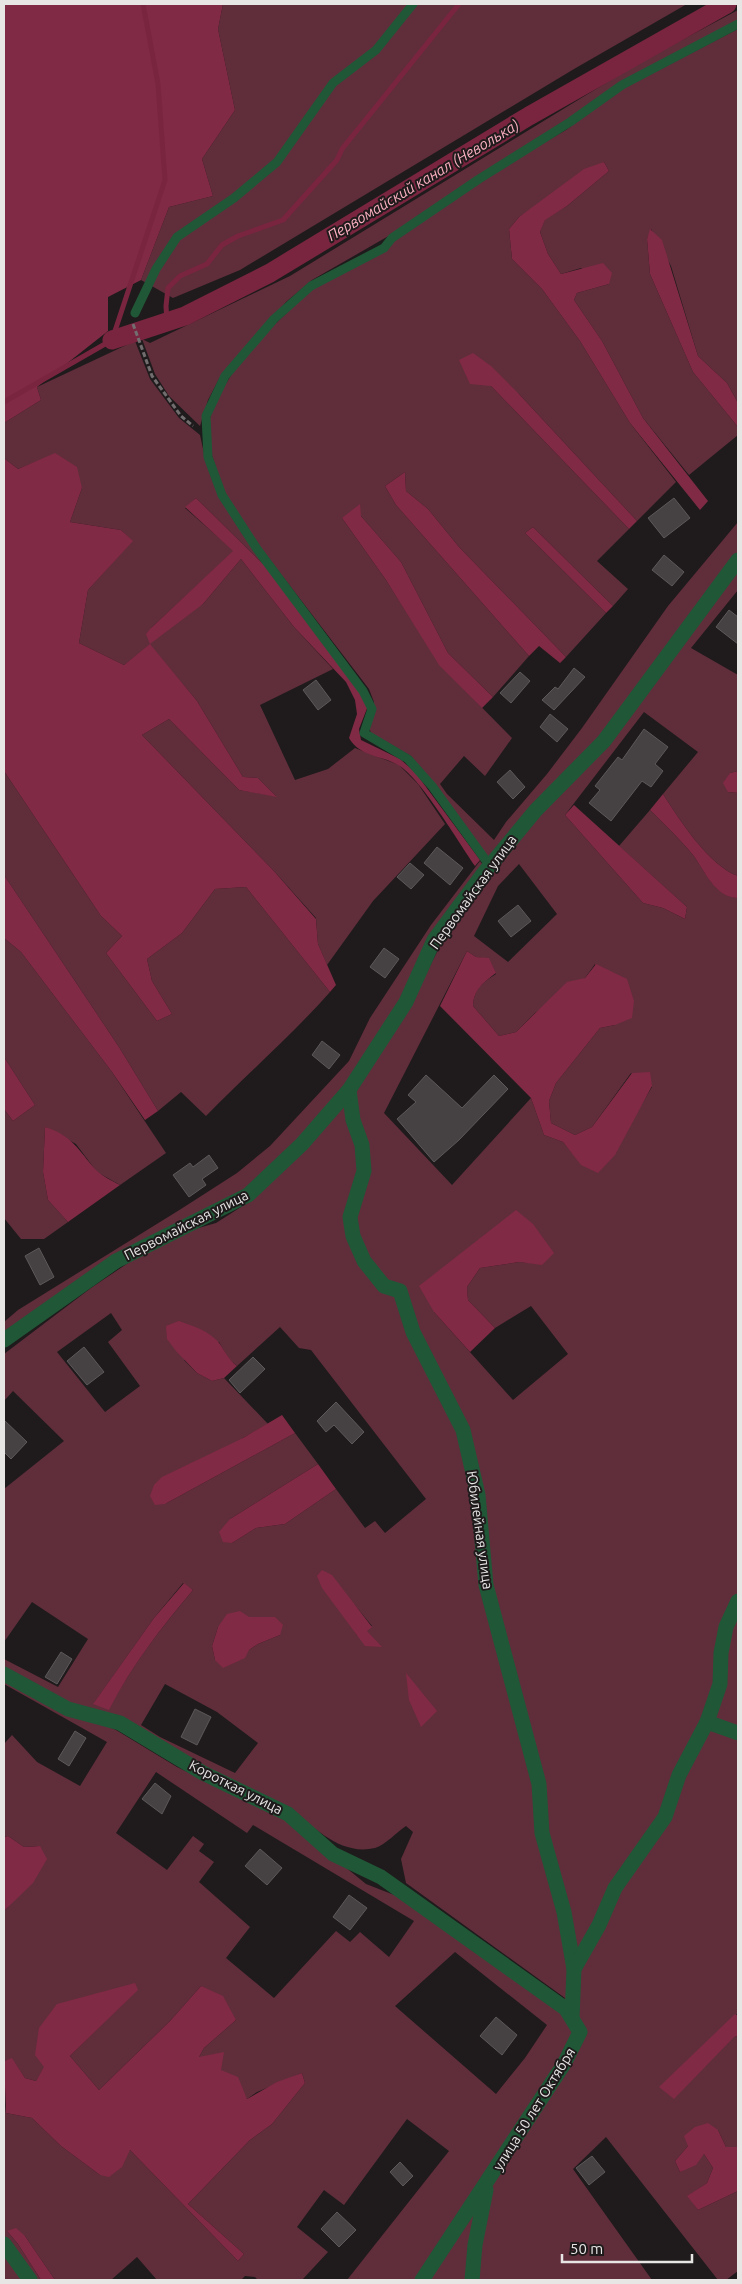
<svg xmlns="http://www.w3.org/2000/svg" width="742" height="2284" font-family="Ubuntu,sans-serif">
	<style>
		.green { fill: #602d3b; fill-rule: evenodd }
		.forest { fill: #802a45 }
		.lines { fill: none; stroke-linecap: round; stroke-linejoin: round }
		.stream { stroke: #7a2540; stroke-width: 5 }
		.canal { stroke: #7a2540; stroke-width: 19 }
		.building { fill: #464142; stroke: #5d5859 }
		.path { stroke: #726e6f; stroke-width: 3; stroke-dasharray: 5 2.5; stroke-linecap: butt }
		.lane { stroke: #205837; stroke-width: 9 }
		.street { stroke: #205837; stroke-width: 15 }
		.labels { text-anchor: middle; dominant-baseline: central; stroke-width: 4; stroke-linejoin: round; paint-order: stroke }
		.street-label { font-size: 14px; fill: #e8e5e5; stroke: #1f1b1c }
		.water-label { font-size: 15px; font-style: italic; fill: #fcb0c1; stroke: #1f1b1c }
	</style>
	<rect width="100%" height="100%" fill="#1f1b1c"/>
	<g class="green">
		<polygon points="223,4 687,4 574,69 240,270 173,298 141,280 169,207 213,196 202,159 235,110 218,29"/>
		<polygon points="738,10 738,21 568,119 392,234 312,280 286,302 219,379 208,400 200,426 169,396 155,374 142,339 150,343 290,276 637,64"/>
		<polygon points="738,29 738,403 727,383 698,356 671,266 651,229 647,239 650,274 693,372 738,427 738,435 689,475 643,418 602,341 574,300 577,293 609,284 581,268 561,274 548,254 540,232 545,219 567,206 609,171 604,162 519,217 509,229 512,259 542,289 580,341 630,423 676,482 637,521 519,394 491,386 629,529 597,561 628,589 613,606 533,527 525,533 606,613 566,657 459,547 428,509 406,491 405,472 385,486 396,505 529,656 493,697 448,653 401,562 361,516 342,518 386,580 440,665 512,738 485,776 464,756 440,784 447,794 494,840 506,822 547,774 582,728 668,606 738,522 738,552 600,739 489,858 411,756 371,733 369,727 374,702 369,689 261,548 225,495 208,443 209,422 214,403 233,372 272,327 312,289 393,242 501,168 566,130 622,89"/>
		<polygon points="135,341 150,379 179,418 200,435 205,458 221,500 264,565 196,498 185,508 234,551 151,628 203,604 241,559 294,627 333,669 260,705 295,780 328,769 355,748 399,765 418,784 445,824 373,901 327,965 318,944 316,918 273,870 142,735 169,719 239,790 276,796 258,778 243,777 197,701 150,645 124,665 79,643 88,590 132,541 121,530 70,522 82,488 55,454 18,469 4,458 4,423 41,400 37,387"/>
		<path d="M738,566V590L691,648L738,675V771L730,773L728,792L738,793V876C709,866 679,819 663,794L698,752L644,712L565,815L643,903L663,908L685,919L687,907L619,846L650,810C664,824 680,839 693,855C705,871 715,897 738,898V2016L736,2014L734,2037L738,2036V2147H726L718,2130L688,2146L675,2161L680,2172L704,2154L713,2168L707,2183L688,2196L698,2210L738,2191V2271L726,2280H718L606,2137L573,2169L652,2280H347L449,2151L407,2119L344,2205L324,2190L297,2227L328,2252L302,2280H258L255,2277L245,2276L241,2280H157L137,2257L111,2280H55L25,2236L7,2231L18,2244L41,2280H35L4,2239V2097L6,2113L32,2118L61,2146L100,2175L130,2150L238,2261L244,2254L188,2204L250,2140L272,2124L305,2083L302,2073L257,2092L247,2099L221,2070L199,2057L204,2048L236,2020L201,1986L170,2021L99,2090L70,2056L137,1990L45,2067L36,2081L25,2078L12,2059L4,2061V1911L8,1907L40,1846L24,1847L8,1836L4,1837V1744L12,1735L37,1762L80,1786L107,1742L4,1684V1679L116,1730L177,1767L274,1814L295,1826L366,1884L402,1898L557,2010L565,1998L406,1883L401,1859L413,1832L406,1826C397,1832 385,1845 375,1848C341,1856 315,1828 291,1809L64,1700L4,1667V1659L58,1687L88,1639L32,1602L4,1642V1489L64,1441L13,1391L4,1401V1354L91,1288L143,1253L195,1229L216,1223L252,1200L412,1002L449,928ZM519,864L557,914L508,962L474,936L498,886ZM467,951L476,957L489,959L496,974C482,983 474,989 473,1006L499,1036L516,1032L535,1013L585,978L595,964L615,1025L600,1028L556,1083L549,1101L551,1123L575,1135L592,1127L631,1073L652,1087L640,1107L582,1165L563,1142L544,1135L531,1098L452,1185L384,1113ZM516,1211L542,1264L519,1262L480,1268L467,1287L468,1300L495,1328L531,1306L568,1354L513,1400L434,1312ZM111,1313L122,1330L108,1342L140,1386L105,1412L57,1352ZM280,1327L299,1348L311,1350L426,1499L385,1533L375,1521L365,1528L336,1489L285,1524L256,1528L232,1543L230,1519L318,1464L295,1433L165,1504L243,1438L268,1424L224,1378L212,1381L197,1373L184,1360L219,1342L229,1359L237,1366ZM183,1583L193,1590C161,1628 132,1665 109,1709L94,1703L154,1618ZM354,1604L372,1626L357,1635L351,1624ZM249,1617H275L280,1635L258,1644L249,1650L215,1660L212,1646L218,1627ZM165,1684L217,1712L258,1743L235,1773L160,1737L141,1725ZM156,1772L247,1833L253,1825L414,1921L389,1957L360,1932L350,1942L336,1931L274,1998L226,1958L250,1927L199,1882L214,1862L199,1851L204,1844L193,1836L167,1870L116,1833ZM455,1952L547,2025L525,2058L496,2094L395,2006Z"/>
		<path d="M4,771L101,916L122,936L106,953L157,1021L172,1014L152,981L147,959L182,933L215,889L246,887L330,992C291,1036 247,1074 206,1116L181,1092L158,1111L119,1047L4,875Z"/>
		<polygon points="480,861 483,865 404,1000 343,1087 298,1141 244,1191 4,1336 4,1322 18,1310 181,1209 237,1173 270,1146 349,1061 370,1018 431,925"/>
		<polygon points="4,938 21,952 112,1072 166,1153 120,1185 97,1172 76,1144 45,1127 43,1172 48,1200 68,1222 44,1239 21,1239 4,1218 4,1109 13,1121 35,1105 4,1057"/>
		<polygon points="4,2248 28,2280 4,2280"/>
	</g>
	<g class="forest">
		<polygon points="4,4 223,4 218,29 235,110 202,159 213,196 169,207 141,280 108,297 108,331 37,387 41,400 4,423"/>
		<polygon points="604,162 609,171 567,206 545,220 540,232 548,254 561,274 603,263 612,273 609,284 577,293 574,300 602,341 643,418 708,501 700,510 630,423 580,341 542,289 512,259 509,229 519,217 584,169"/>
		<polygon points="650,229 662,240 698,356 727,383 738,403 738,427 693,372 650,274 647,239"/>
		<polygon points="473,353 491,366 519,394 637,521 629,529 491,386 470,384 459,360"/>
		<path d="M55,453L77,467L82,488L70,522L121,530L133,541L88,590L79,643L124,665L150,644L146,634L151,628L233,551L185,507L196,498L264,565L360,690L368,706L359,729L361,740L400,759L415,772L480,860L475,866C459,843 420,777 398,765C381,755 360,757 349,738L357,714L355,700L346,682L294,627L241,559L203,604L150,644L197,701L243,777L258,778L277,797L239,790L169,719L142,735L273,870L316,919L318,944L336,985L330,992L246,887L215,889L182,933L147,959L152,981L172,1014L157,1021L106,953L122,936L101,916L4,771V458L18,469Z"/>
		<polygon points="405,472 406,491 428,509 459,547 566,657 560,663 539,646 529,656 396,505 385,486"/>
		<polygon points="360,504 361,516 401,562 448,653 493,697 482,708 439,665 386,580 342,518"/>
		<polygon points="533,527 613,606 606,613 525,533"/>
		<polygon points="738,771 738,793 728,792 723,783 730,773"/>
		<path d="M663,794C679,819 709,866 738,876V898C715,898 705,871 693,855C680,839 664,824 650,810Z"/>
		<polygon points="574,805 687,907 685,919 663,908 643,903 565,815"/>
		<polygon points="4,875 119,1047 158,1111 145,1120 112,1072 21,952 4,938"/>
		<path d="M467,951L476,957L489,958L496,973C483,983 474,989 473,1006L499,1036L516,1032L567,982L585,978L596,964L627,979L634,1001L632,1018L615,1025L600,1028L556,1083L549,1101L551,1123L575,1135L592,1127L632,1073L650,1072L652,1086L615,1155L598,1173L581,1165L563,1142L544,1135L531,1098L440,1006Z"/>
		<polygon points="4,1057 35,1105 13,1121 4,1109"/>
		<path d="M45,1127C73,1136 78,1150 96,1170C102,1176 112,1181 120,1185L68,1222L48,1200L43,1172Z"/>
		<polygon points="516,1210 533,1224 554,1253 542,1265 519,1262 480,1268 467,1287 468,1300 495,1328 470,1352 434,1312 419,1286"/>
		<path d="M179,1321C193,1326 210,1331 220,1344C226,1353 229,1360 237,1366L224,1378L212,1381L197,1373L176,1351L167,1339L166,1326Z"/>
		<polygon points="282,1415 295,1433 165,1504 155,1505 150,1496 154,1485 162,1477 243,1438"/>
		<polygon points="318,1464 336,1489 285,1524 256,1528 232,1543 223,1542 219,1532 230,1519"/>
		<polygon points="322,1570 332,1575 372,1627 367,1631 382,1647 365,1646 322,1588 317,1576"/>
		<path d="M184,1583L193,1590C161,1628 132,1665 109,1710L93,1704L154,1618Z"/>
		<polygon points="240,1611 249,1617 275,1617 283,1625 280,1635 258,1644 249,1650 245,1658 223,1668 215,1660 212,1646 218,1627 227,1614"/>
		<polygon points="406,1673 437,1711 421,1727 409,1700"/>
		<polygon points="8,1836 24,1847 40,1846 47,1859 33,1883 4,1911 4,1837"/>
		<polygon points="135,1983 138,1990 70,2056 99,2090 170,2021 201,1986 223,1996 236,2020 204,2048 199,2057 224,2052 221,2070 238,2077 247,2099 277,2082 302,2073 305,2083 272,2124 250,2140 188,2204 244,2254 238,2261 130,2150 122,2167 109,2177 100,2175 61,2146 32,2118 6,2113 4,2061 12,2058 25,2078 36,2081 44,2067 35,2055 39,2028 57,2004"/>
		<polygon points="735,2014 738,2016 738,2036 734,2037 674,2099 659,2087"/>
		<polygon points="708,2123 718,2130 726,2147 738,2147 738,2191 698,2210 687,2196 707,2183 713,2168 704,2154 696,2165 680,2172 675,2161 688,2146 684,2136 695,2127"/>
		<polygon points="16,2228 25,2236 55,2280 41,2280 18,2244 7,2231"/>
	</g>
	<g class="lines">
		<g class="stream">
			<polyline points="167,322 166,306 168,288 180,276 207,264 222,245 238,236 283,220 337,160 342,149 459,4"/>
			<polyline points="4,402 112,340 165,180 158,84 143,4"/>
		</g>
		<polyline class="canal" points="112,340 185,316 270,273 529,116 727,4"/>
	</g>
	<g class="building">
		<polygon points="674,498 690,518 664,538 648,518"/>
		<polygon points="664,555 684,572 672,586 652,570"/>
		<polygon points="729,610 738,617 738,644 716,627"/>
		<polygon points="574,668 585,677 554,710 542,700 555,687 558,689"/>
		<polygon points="520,672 530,681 511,703 500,693"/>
		<polygon points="316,680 331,700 318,710 303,690"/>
		<polygon points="550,714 568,729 557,742 540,727"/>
		<polygon points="644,729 668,747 655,764 663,771 651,787 642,781 611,821 589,803 600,790 595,786 618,757 622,760"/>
		<polygon points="510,770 525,787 513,799 497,782"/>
		<polygon points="437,847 463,868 450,885 424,863"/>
		<polygon points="410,863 424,875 411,889 397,877"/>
		<polygon points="518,905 531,921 511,937 498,921"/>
		<polygon points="384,948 399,959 385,978 370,967"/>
		<polygon points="322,1041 340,1055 329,1069 312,1055"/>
		<polygon points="426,1075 462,1108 494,1075 508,1089 459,1140 434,1162 397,1119 416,1102 408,1095"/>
		<polygon points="209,1155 218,1168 202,1179 206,1185 189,1197 173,1175 190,1163 193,1167"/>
		<polygon points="39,1248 54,1277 40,1285 25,1256"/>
		<polygon points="84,1347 104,1372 87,1385 67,1361"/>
		<polygon points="253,1357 265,1369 240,1393 229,1380"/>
		<polygon points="336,1402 364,1432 352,1444 334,1425 326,1432 317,1421"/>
		<polygon points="4,1420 27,1442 11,1459 4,1452"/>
		<polygon points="61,1652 72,1659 57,1684 45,1677"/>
		<polygon points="195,1709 211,1717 197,1745 181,1737"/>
		<polygon points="75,1731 86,1738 69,1766 58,1759"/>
		<polygon points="155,1783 171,1796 162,1814 142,1799"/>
		<polygon points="260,1849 282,1868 267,1885 245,1866"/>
		<polygon points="349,1895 367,1908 350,1930 333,1917"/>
		<polygon points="496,2017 517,2035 502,2055 480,2036"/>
		<polygon points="592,2156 605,2172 589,2185 576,2168"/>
		<polygon points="400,2162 413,2176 403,2186 390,2172"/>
		<polygon points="337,2212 356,2230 339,2247 321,2229"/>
	</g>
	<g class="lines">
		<polyline class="path" points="133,324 152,376 181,416 193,426"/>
		<g class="lane">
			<polyline points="135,313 156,269 177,237 234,198 277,162 333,83 376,50 413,4"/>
			<polyline points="490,866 432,786 408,759 364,733 372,709 363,691 257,549 222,495 208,457 206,416 225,376 274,319 311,286 384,248 392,238 479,179 570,122 622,85 738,24"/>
		</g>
		<g class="street">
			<polyline points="349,1090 353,1120 362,1145 364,1171 350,1217 353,1236 364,1261 384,1286 400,1291 413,1332 463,1430 478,1495 486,1585 539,1784 542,1833 564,1912 574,1969"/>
			<polyline points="4,1340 116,1261 248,1195 302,1144 349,1090 406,1002 434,940 483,874 536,810 604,741 738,560"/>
			<polyline points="4,1674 68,1709 120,1723 203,1773 288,1814 333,1854 381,1877 566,2009 580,2032 564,2064 422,2280"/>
			<polyline points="707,1722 738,1733"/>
			<polyline points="572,2018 574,1969 599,1925 615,1888 665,1817 679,1775 707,1722 720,1684 721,1653 726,1627 738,1601"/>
			<polyline points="4,2244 30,2280"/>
			<polyline points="472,2280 475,2245 486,2190"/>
		</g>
	</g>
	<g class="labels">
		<g class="street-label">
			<text transform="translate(473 892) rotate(-54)">Первомайская улица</text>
			<text transform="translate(186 1225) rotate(-27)">Первомайская улица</text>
			<text transform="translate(480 1530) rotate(82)">Юбилейная улица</text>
			<text transform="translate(236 1787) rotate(27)">Короткая улица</text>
			<text transform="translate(534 2109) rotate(-58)">улица 50 лет Октября</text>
		</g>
		<g class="water-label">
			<text transform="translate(423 180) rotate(-31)">Первомайский канал (Неволька)</text>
		</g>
	</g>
	<rect width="742" height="2284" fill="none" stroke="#e8e5e5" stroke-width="10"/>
	<path d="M562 2254v8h130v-8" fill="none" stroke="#e8e5e5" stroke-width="2.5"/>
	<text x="570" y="2254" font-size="15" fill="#e8e5e5" stroke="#1f1b1c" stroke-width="4" paint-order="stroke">50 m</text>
</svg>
